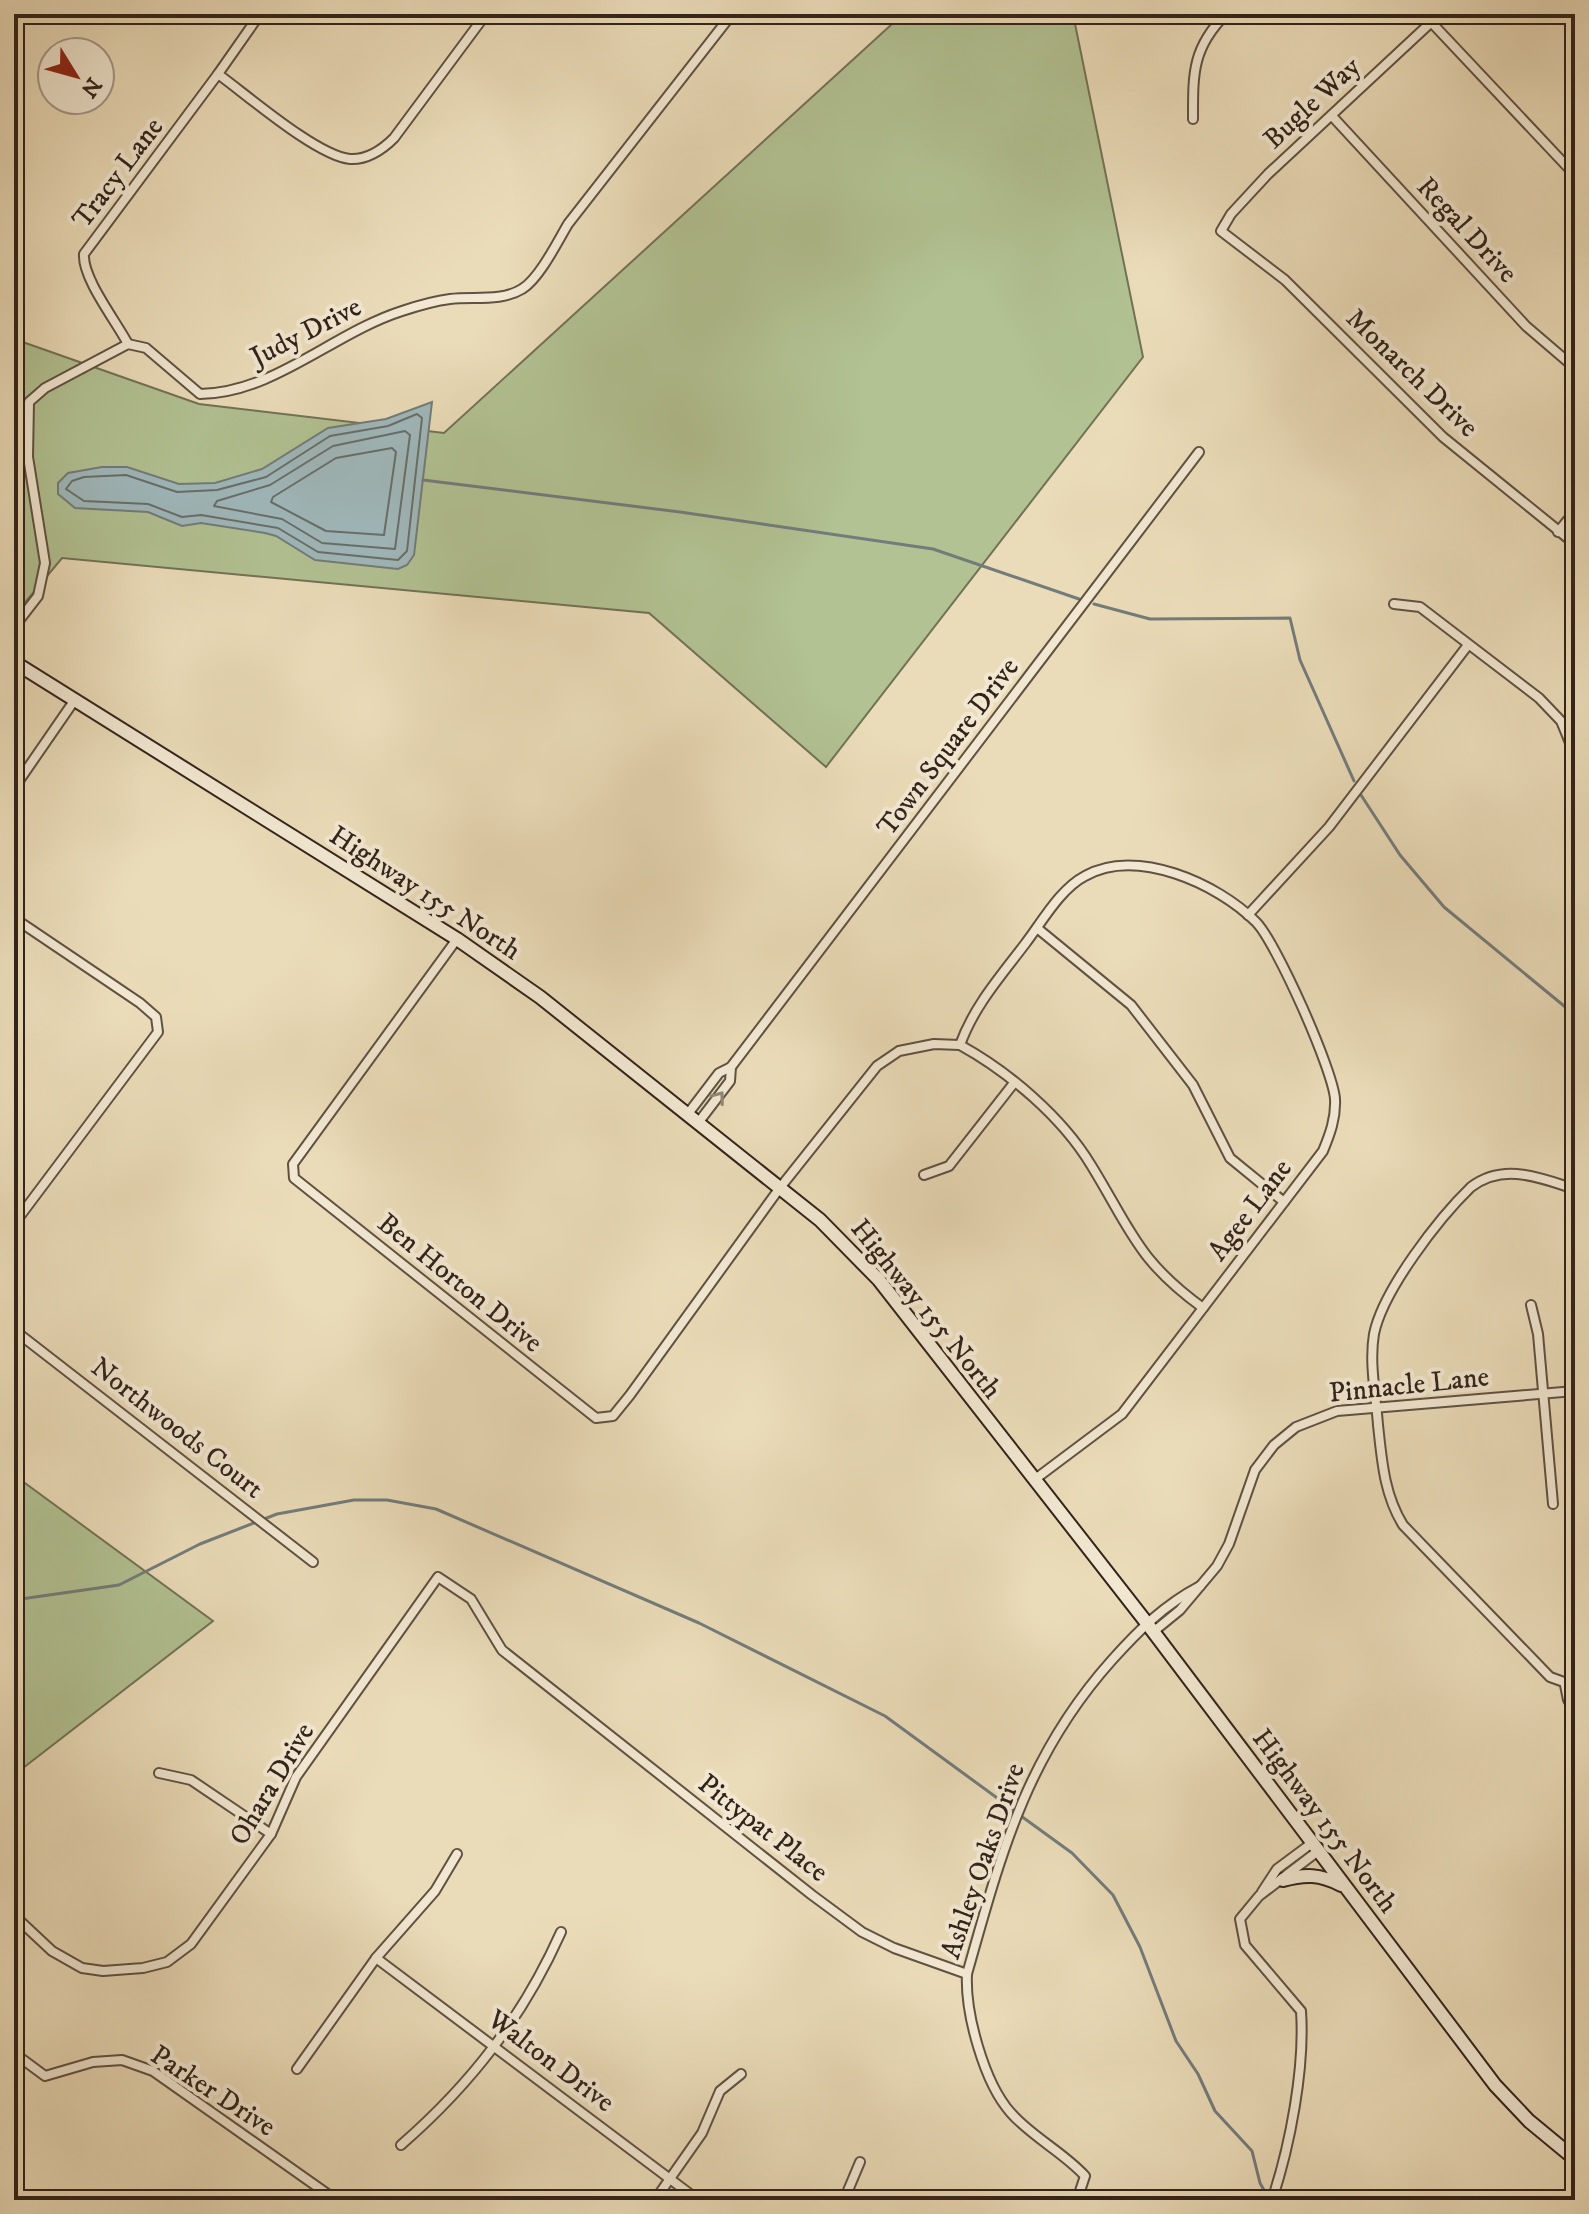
<svg xmlns="http://www.w3.org/2000/svg" width="1589" height="2214" font-family="'IM FELL DW Pica',serif">
	<style>
		.green { fill: #b2c293; stroke: #727256; stroke-width: 2 }
		.water { fill: #9fb8bb; stroke: #737c7b; stroke-width: 2 }
		.lines { fill: none; stroke-linecap: round; stroke-linejoin: round }
		.shore { stroke: #686e6a; stroke-width: 2 }
		.stream { stroke: #737c7b; stroke-width: 3 }
		.minor-casing { stroke: #605142; stroke-width: 12 }
		.secondary-casing { stroke: #32231a; stroke-width: 16 }
		.minor { stroke: #f2e8d2; stroke-width: 8 }
		.secondary { stroke: #f2e8d2; stroke-width: 12 }
		.oneway { stroke: #928676 }
		.labels { text-anchor: middle; dominant-baseline: central; stroke-width: 8; stroke-linejoin: round; paint-order: stroke }
		.street-label { font-size: 28px; fill: #32231a; stroke: #f2e8d2 }
	</style>
	<rect width="100%" height="100%" fill="#ebdcb9"/>
	<filter id="stains"><feTurbulence type="fractalNoise" baseFrequency=".0025" numOctaves="4"/><feColorMatrix values="0 0 0 0 .2 0 0 0 0 .09 0 0 0 0 .02 0 0 0 .5 -.17"/></filter>
	<radialGradient id="worn" r=".72"><stop offset=".6" stop-color="#630" stop-opacity="0"/><stop offset="1" stop-color="#630" stop-opacity=".3"/></radialGradient>
	<g class="green">
		<polygon points="903,14 1073,14 1143,357 826,767 649,613 62,558 14,616 14,339 199,404 444,433"/>
		<polygon points="14,1475 213,1621 14,1775"/>
	</g>
	<polygon class="water" points="432,402 414,555 407,565 398,569 315,560 276,536 265,533 201,523 182,526 148,512 75,508 58,494 58,483 68,473 102,467 127,467 179,484 215,483 262,469 328,428 386,419"/>
	<g class="lines">
		<g class="shore">
			<polygon points="417,414 422,418 407,551 398,560 318,552 278,528 201,515 182,517 148,504 84,501 66,489 72,481 84,477 126,475 177,492 217,490 266,477 330,436 388,426"/>
			<polygon points="405,431 410,435 395,549 322,543 282,519 214,506 217,501 270,485 333,446"/>
			<polygon points="392,448 396,452 384,535 326,531 271,502 273,497 336,458"/>
		</g>
		<g class="stream">
			<polyline points="423,480 680,512 933,549 1079,599"/>
			<polyline points="1094,604 1150,619 1290,618 1300,660 1354,781"/>
			<polyline points="1361,795 1400,855 1444,907 1575,1015"/>
			<polyline points="14,1600 119,1585 200,1544 277,1514 354,1500 387,1500 436,1509 699,1623 885,1716 1015,1811"/>
			<polyline points="1021,1816 1072,1853 1113,1895 1140,1947 1176,2041 1198,2074 1215,2111 1252,2151 1260,2183 1269,2199"/>
		</g>
		<defs>
			<g id="minor">
				<path d="M260,14L218,74C247,95 317,156 350,159C368,160 382,150 394,138L486,14"/>
				<polyline points="1440,14 1268,174 1231,214 1221,231 1285,280 1443,437 1575,544"/>
				<polyline points="1431,22 1575,175"/>
				<polyline points="1332,116 1526,326 1575,368"/>
				<path d="M1193,119C1193,74 1192,48 1226,14"/>
				<path d="M128,344C116,321 82,278 84,254L218,74"/>
				<polyline points="1558,532 1575,511"/>
				<polyline points="1394,604 1420,607 1539,698 1561,721 1575,755"/>
				<path d="M14,627L38,596L45,563L28,457L29,402L45,388L128,344L146,348L200,394C274,393 333,333 402,311C417,306 434,301 450,299C473,296 501,302 522,289C539,279 558,241 568,224L732,14"/>
				<polyline points="14,788 74,701"/>
				<polyline points="1248,915 1329,827 1468,645"/>
				<polyline points="14,918 140,1003 156,1017 158,1032 14,1224"/>
				<polyline points="1037,928 1131,1005 1193,1085 1230,1158 1284,1202"/>
				<path d="M457,939L293,1164L294,1178L596,1418L613,1416L630,1395L779,1189L877,1066L899,1051L934,1044L960,1045C974,1006 1000,977 1025,944C1042,922 1060,889 1085,876C1136,847 1217,883 1256,922C1276,942 1333,1070 1335,1099C1336,1118 1330,1134 1323,1151L1122,1414L1034,1480"/>
				<path d="M960,1045C1009,1072 1062,1117 1091,1165C1131,1230 1137,1260 1203,1308"/>
				<polyline points="687,1115 719,1073 731,1067 1199,452"/>
				<polyline points="698,1123 730,1081 731,1067"/>
				<polyline points="924,1175 949,1166 1014,1083"/>
				<path d="M1575,1189C1540,1178 1504,1162 1471,1187C1439,1218 1383,1290 1374,1334C1369,1363 1376,1396 1378,1425C1382,1461 1384,1494 1403,1525L1550,1677L1575,1686"/>
				<polyline points="1531,1305 1538,1334 1553,1504"/>
				<polyline points="14,1330 313,1562"/>
				<polyline points="1153,1632 1180,1610 1217,1566 1229,1544 1255,1470 1274,1445 1296,1427 1337,1411 1575,1391"/>
				<polyline points="1565,1685 1568,1700 1575,1703"/>
				<polyline points="159,1773 191,1780 271,1834"/>
				<polyline points="1262,1892 1277,1869 1312,1843"/>
				<polyline points="20,1921 52,1951 82,1968 103,1971 143,1968 167,1962 191,1944 271,1834 296,1777 438,1577 471,1599 502,1650 812,1895 862,1932 894,1948 967,1974"/>
				<polyline points="376,1958 698,2200"/>
				<polyline points="14,2053 45,2076 93,2062 122,2060 153,2071 336,2200"/>
				<polyline points="297,2069 376,1958 435,1891 457,1854"/>
				<path d="M401,2145C471,2084 523,2017 561,1932"/>
				<polyline points="655,2200 702,2133 720,2091 741,2074"/>
				<polyline points="844,2200 860,2162"/>
				<path d="M1077,2200L1085,2176C1063,2152 1032,2137 1011,2113C984,2083 965,2013 967,1974C1001,1854 1026,1756 1112,1660C1139,1630 1164,1605 1200,1586"/>
				<path d="M1272,2200C1290,2146 1305,2068 1301,2011L1245,1945L1240,1919L1259,1896L1318,1851"/>
			</g>
			<g id="secondary">
				<polyline points="14,662 457,939 540,997 820,1220 879,1280 1146,1622 1495,2085 1529,2121 1575,2159"/>
				<path d="M1283,1880C1305,1874 1320,1874 1341,1885"/>
			</g>
		</defs>
		<use href="#minor" class="minor-casing"/>
		<use href="#secondary" class="secondary-casing"/>
		<use href="#minor" class="minor"/>
		<use href="#secondary" class="secondary"/>
	</g>
	<defs><path id="oneway-chevron" d="M-2-3.5L2.5 0L-2 3.5" fill="none" stroke-width="1.6" stroke-linecap="round" stroke-linejoin="round" transform="scale(2)"/></defs>
	<use class="oneway" href="#oneway-chevron" transform="translate(719 1097) rotate(-53)"/>
	<g class="labels">
		<g class="street-label">
			<text transform="translate(1312 103) rotate(-43)">Bugle Way</text>
			<text transform="translate(118 173) rotate(-53)">Tracy Lane</text>
			<text transform="translate(1467 230) rotate(47)">Regal Drive</text>
			<text transform="translate(306 332) rotate(-27)">Judy Drive</text>
			<text transform="translate(1412 373) rotate(44)">Monarch Drive</text>
			<text transform="translate(948 747) rotate(-53)">Town Square Drive</text>
			<text transform="translate(425 893) rotate(33)">Highway 155 North</text>
			<text transform="translate(1250 1210) rotate(-53)">Agee Lane</text>
			<text transform="translate(460 1283) rotate(39)">Ben Horton Drive</text>
			<text transform="translate(926 1309) rotate(51)">Highway 155 North</text>
			<text transform="translate(1409 1385) rotate(-6)">Pinnacle Lane</text>
			<text transform="translate(177 1428) rotate(38)">Northwoods Court</text>
			<text transform="translate(272 1784) rotate(-59)">Ohara Drive</text>
			<text transform="translate(1325 1821) rotate(53)">Highway 155 North</text>
			<text transform="translate(763 1828) rotate(38)">Pittypat Place</text>
			<text transform="translate(983 1861) rotate(-71)">Ashley Oaks Drive</text>
			<text transform="translate(551 2061) rotate(37)">Walton Drive</text>
			<text transform="translate(213 2091) rotate(33)">Parker Drive</text>
		</g>
	</g>
	<rect width="1589" height="2214" fill="none" stroke="#ebdcb9" stroke-width="48"/>
	<rect x="16" y="16" width="1557" height="2182" fill="none" stroke="#32231a" stroke-width="4"/>
	<rect x="24" y="24" width="1541" height="2166" fill="none" stroke="#32231a" stroke-width="2"/>
	<g transform="translate(76 76) rotate(127)"><circle r="38" fill="#f2e8d2" stroke="#a59988" stroke-width="2"/>
	<path d="M0-6L14 30L0 20L-14 30Z" fill="#8f2418"/>
	<text y="-12" font-size="22" font-weight="bold" text-anchor="middle" fill="#32231a">N</text>
	</g>
	<rect width="100%" height="100%" filter="url(#stains)"/>
	<rect width="100%" height="100%" fill="url(#worn)"/>
</svg>
